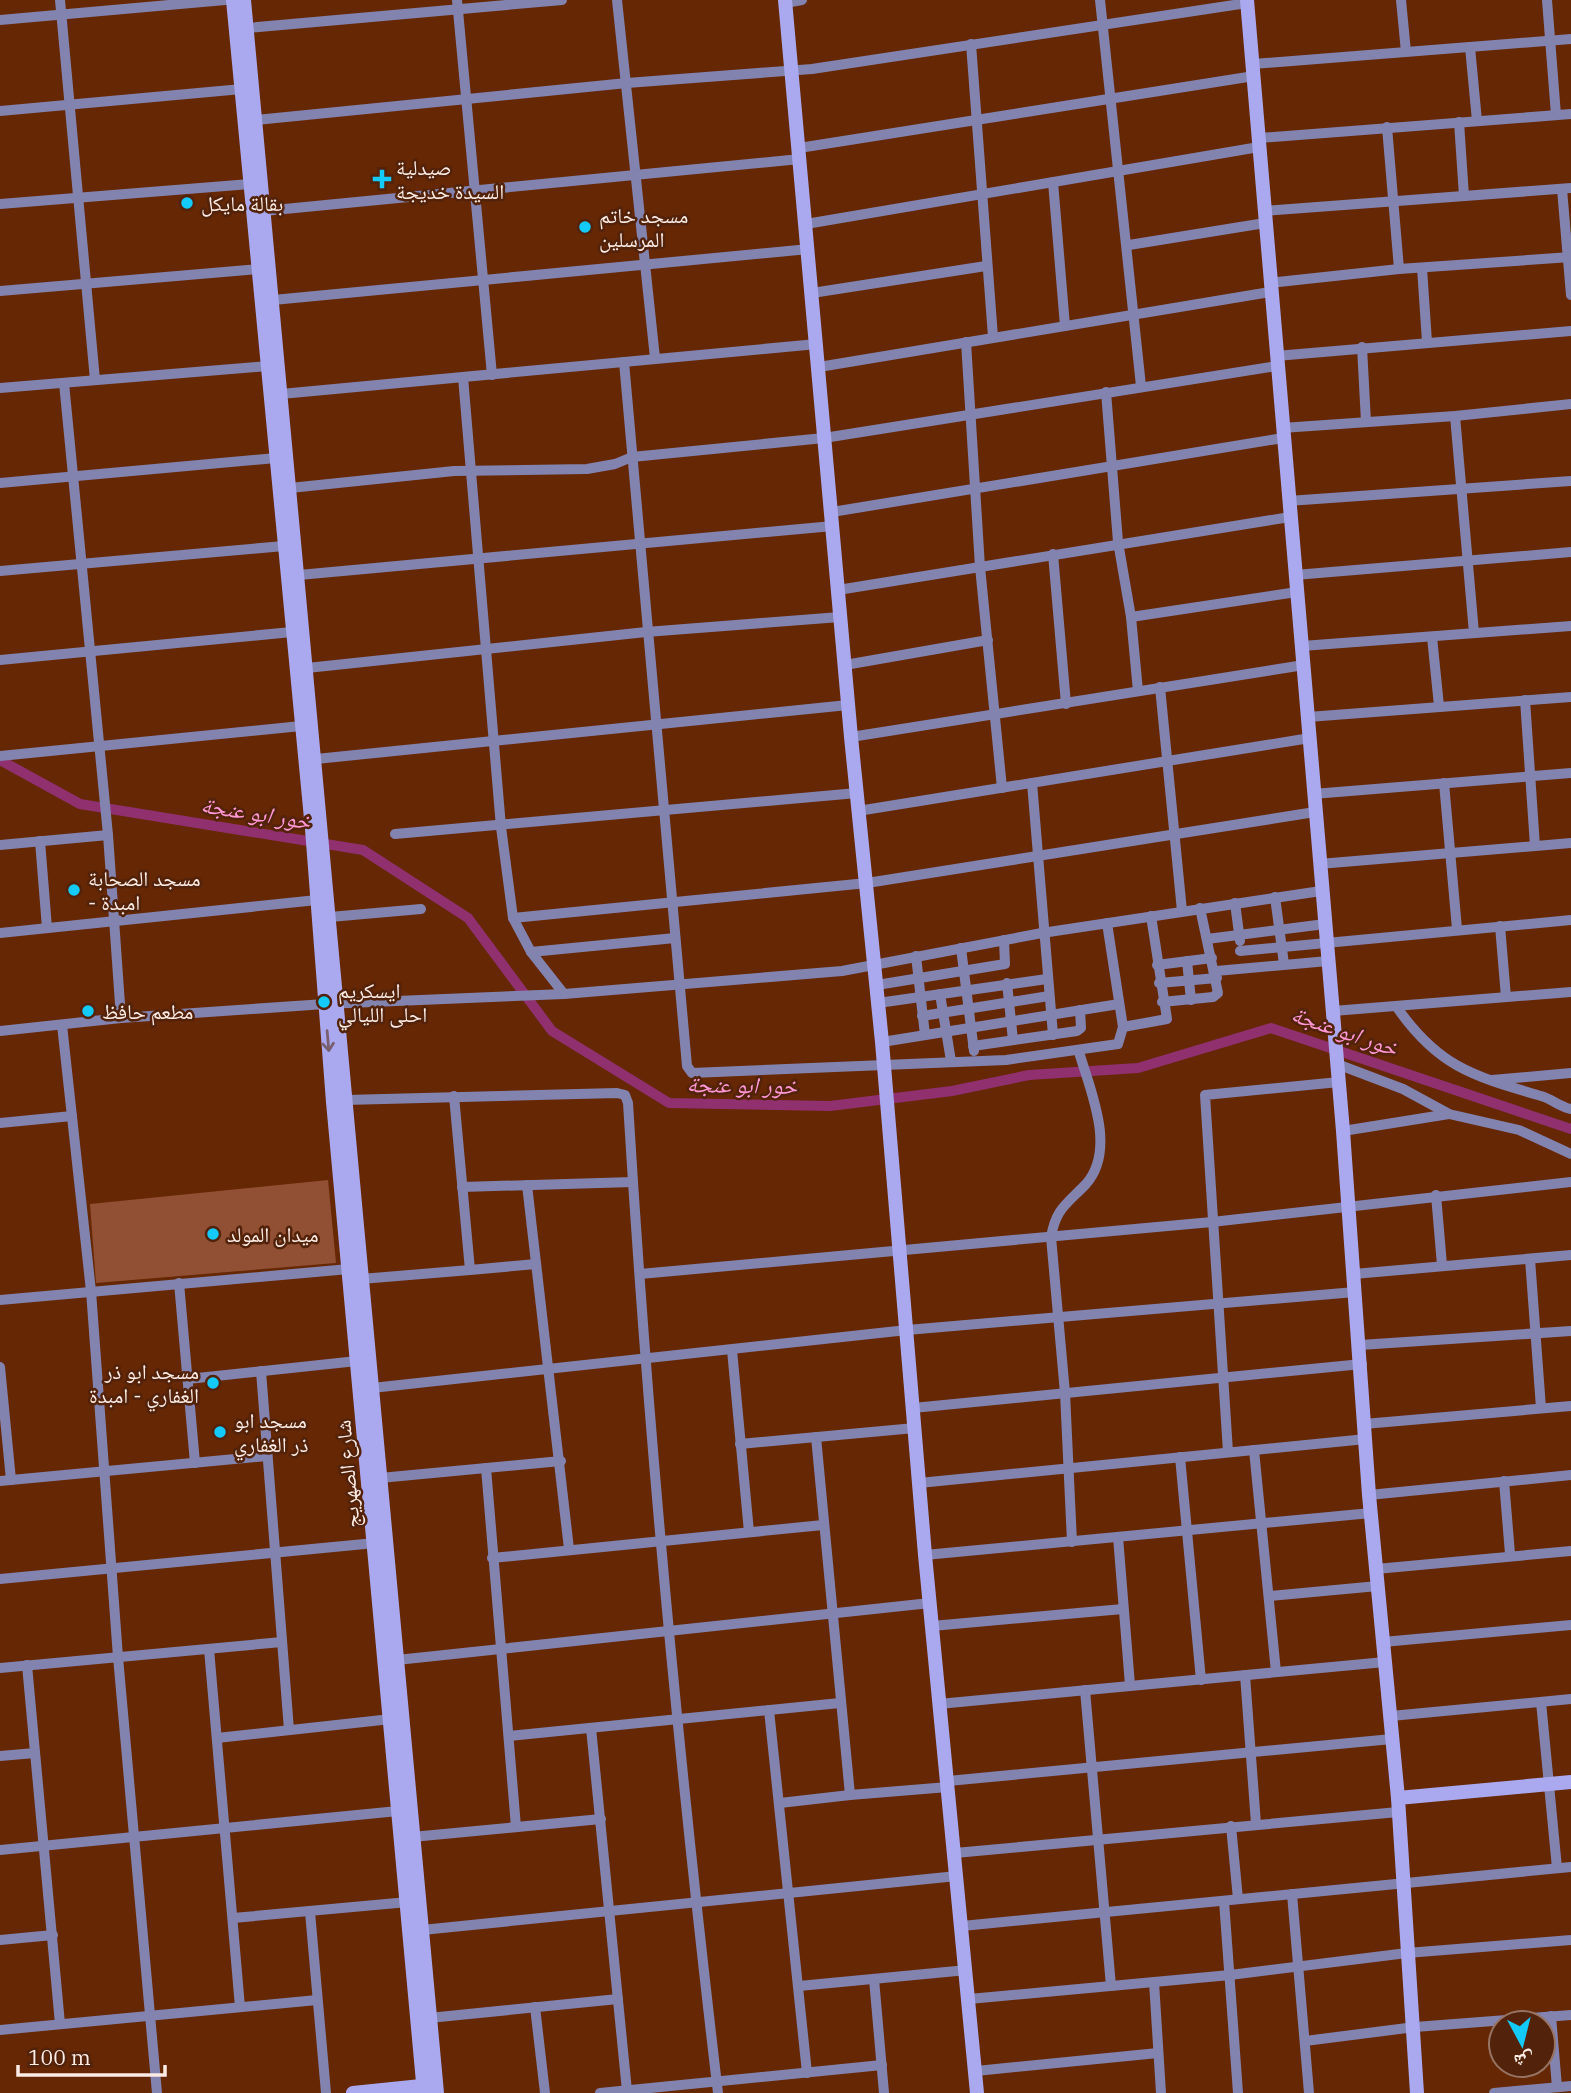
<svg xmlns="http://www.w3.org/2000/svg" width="1571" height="2093" font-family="'IBM Plex Serif','Noto Naskh Arabic',serif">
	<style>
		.green { fill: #915033 }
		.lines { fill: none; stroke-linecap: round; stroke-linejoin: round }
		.canal { stroke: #90306f; stroke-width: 10 }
		.street { stroke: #8283af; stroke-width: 10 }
		.secondary { stroke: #aaa9f0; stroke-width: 14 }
		.oneway { stroke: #7a5f71 }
		.poi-dot { fill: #14cafb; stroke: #52220a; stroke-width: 2.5 }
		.labels { text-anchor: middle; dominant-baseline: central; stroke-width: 5; stroke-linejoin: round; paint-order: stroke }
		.poi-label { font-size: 21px; fill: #fcece5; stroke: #52220a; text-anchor: start }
		.street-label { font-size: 21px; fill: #fcece5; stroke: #52220a }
		.water-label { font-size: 23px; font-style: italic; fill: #fe98d5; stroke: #52220a }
	</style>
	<rect width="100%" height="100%" fill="#652704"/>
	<polygon class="green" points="328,1180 336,1263 96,1283 90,1204"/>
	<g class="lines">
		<polyline class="canal" points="0,760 80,804 363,850 468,918 552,1031 669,1103 830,1106 952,1091 1029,1075 1138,1068 1271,1028 1571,1129"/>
		<g class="street">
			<polyline points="60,0 95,380"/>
			<polyline points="457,0 492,375"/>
			<polyline points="617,0 655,358"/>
			<polyline points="1100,0 1141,386"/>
			<polyline points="1401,0 1406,52"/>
			<polyline points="1547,0 1556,115"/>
			<polyline points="785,3 802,0"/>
			<polyline points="0,20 225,0"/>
			<polyline points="247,28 562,0"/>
			<polyline points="971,44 993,337"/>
			<polyline points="1470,47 1477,121"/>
			<polyline points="1253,64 1571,39"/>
			<polyline points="0,111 242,89"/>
			<polyline points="256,120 627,83 812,69 1247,3"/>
			<polyline points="1459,122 1464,196"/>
			<polyline points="1387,127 1399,269"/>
			<polyline points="1259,138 1571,114"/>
			<polyline points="799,148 1254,76"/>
			<polyline points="1053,182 1065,326"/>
			<polyline points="1562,189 1571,295"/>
			<polyline points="0,204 250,184"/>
			<polyline points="264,211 800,159"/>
			<polyline points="1264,211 1571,188"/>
			<polyline points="806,224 1259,147"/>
			<polyline points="1129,245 1265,223"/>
			<polyline points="1422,268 1427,342"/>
			<polyline points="1269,283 1399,269 1571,257"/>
			<polyline points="0,291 258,269"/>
			<polyline points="812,293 986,266"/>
			<polyline points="273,300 809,249"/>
			<polyline points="966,342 980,567 1002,788"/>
			<polyline points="1362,347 1366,422"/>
			<polyline points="1276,356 1571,331"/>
			<polyline points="624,362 687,1066 692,1073 1006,1060 1118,1044 1123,1027 1107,923"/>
			<polyline points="819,367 1270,292"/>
			<polyline points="463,377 501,827 513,918 531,952 564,994"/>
			<polyline points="64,383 108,835 121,1018"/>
			<polyline points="0,388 268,366"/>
			<polyline points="1106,392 1118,542 1131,617 1138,691"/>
			<polyline points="281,394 817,344"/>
			<polyline points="1455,416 1474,633"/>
			<polyline points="1282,428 1455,416 1571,404"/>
			<polyline points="0,483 276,458"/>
			<polyline points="290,488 454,471 587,469 615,464 632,457 824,438 1277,366"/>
			<polyline points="1288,501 1571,481"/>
			<polyline points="832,512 1283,438"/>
			<polyline points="1053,554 1066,704"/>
			<polyline points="0,571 284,546"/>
			<polyline points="299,575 833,526"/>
			<polyline points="1295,575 1571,552"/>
			<polyline points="838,590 1290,517"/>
			<polyline points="1131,617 1297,592"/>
			<polyline points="1432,637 1439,706"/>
			<polyline points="1302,646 1571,626"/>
			<polyline points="0,660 292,632"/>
			<polyline points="845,665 988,640"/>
			<polyline points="307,668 646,632 840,617"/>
			<polyline points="1160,687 1182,911"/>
			<polyline points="1525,700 1535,846"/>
			<polyline points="1308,717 1571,697"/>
			<polyline points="851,737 1304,665"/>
			<polyline points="0,756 301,726"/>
			<polyline points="316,759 848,705"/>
			<polyline points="1032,783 1053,1035"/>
			<polyline points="1444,783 1457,929"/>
			<polyline points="1313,794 1571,773"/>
			<polyline points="858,811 1310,738"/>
			<polyline points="395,834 857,793"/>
			<polyline points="40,841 47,928"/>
			<polyline points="0,845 108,835"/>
			<polyline points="1319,864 1571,843"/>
			<polyline points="1275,897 1284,964"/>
			<polyline points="1235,903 1240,941"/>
			<polyline points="330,917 421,909"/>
			<polyline points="513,918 867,883 1315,812"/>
			<polyline points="1500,926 1506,997"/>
			<polyline points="0,933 317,900"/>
			<polyline points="1207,939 1325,924"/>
			<polyline points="961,948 974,1051"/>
			<polyline points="1240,951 1571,920"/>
			<polyline points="531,952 675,938"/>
			<polyline points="916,956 925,1035"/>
			<polyline points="1187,961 1191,1000"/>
			<polyline points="1157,965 1212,958"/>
			<polyline points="1216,971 1328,961"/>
			<polyline points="1007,983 1013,1040"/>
			<polyline points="1159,983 1217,978"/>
			<polyline points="877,985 1005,964 1004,940"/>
			<polyline points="940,994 951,1061"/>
			<polyline points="1162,1002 1213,997 1218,993 1200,908"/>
			<polyline points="878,1003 1047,979"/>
			<path d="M1396,1006C1438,1067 1473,1076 1541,1096C1552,1099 1560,1107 1571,1109"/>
			<polyline points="1333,1011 1571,992"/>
			<polyline points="922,1016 1049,996"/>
			<polyline points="62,1025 91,1291 118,1657 157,2093"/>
			<polyline points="1123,1027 1167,1019 1151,916"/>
			<polyline points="0,1031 121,1018 325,1004 564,994 842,971 1042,933 1321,891"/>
			<polyline points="882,1042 1119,1004"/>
			<polyline points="973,1046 1077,1031 1081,1028 1080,1010"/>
			<polyline points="1337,1064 1403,1089 1449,1114 1519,1130 1571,1154"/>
			<polyline points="1492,1080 1571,1073"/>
			<polyline points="454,1096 470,1270 536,1264"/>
			<path d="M345,1100L617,1093L625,1095L628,1103C648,1434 679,1763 718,2093"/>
			<polyline points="0,1123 72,1116"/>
			<polyline points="1343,1131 1449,1114"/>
			<polyline points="527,1185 569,1549"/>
			<polyline points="462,1187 633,1182"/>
			<polyline points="1436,1195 1442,1265"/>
			<polyline points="1530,1259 1541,1408"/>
			<polyline points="640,1274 1212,1222 1571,1182"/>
			<polyline points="1354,1274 1571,1255"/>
			<polyline points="361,1279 470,1270"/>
			<polyline points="179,1283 195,1463"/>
			<polyline points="0,1300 349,1269"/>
			<polyline points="1360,1345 1571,1331"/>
			<polyline points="732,1350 749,1532"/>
			<polyline points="0,1367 11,1480"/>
			<polyline points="261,1371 289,1730"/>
			<polyline points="188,1379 357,1361"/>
			<polyline points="372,1388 907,1330 1355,1292"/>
			<polyline points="913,1408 1362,1364"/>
			<polyline points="1364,1424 1571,1406"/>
			<polyline points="816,1437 850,1795 948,1787"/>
			<polyline points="740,1444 915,1428"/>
			<polyline points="1254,1450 1276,1672"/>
			<polyline points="1228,1452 1205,1095 1339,1082"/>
			<polyline points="1180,1457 1201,1680"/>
			<polyline points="486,1468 516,1827"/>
			<polyline points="380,1478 561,1461"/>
			<polyline points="0,1481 267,1456"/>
			<polyline points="1504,1481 1510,1554"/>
			<polyline points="919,1483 1366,1439"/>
			<polyline points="1369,1495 1571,1475"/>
			<polyline points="1118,1537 1130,1685"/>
			<path d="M1072,1542L1065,1393L1051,1237C1056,1208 1067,1204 1086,1184C1117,1149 1090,1090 1079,1052"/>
			<polyline points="925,1555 1371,1513"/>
			<polyline points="492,1558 823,1525"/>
			<polyline points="1376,1569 1571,1551"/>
			<polyline points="0,1579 375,1543"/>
			<polyline points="1269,1596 1378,1586"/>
			<polyline points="932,1626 1123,1609"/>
			<polyline points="1383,1642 1571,1625"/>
			<polyline points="209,1649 240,2007"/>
			<polyline points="397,1660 930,1603"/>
			<polyline points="27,1665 60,2024"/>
			<polyline points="0,1668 282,1642"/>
			<polyline points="1245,1675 1256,1824"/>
			<polyline points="1085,1690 1111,1986"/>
			<polyline points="1541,1702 1557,1868"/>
			<polyline points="939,1704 1385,1662"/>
			<polyline points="769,1710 807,2073"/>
			<polyline points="1391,1716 1571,1699"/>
			<polyline points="591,1728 627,2091"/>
			<polyline points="509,1736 840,1703"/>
			<polyline points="217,1738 391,1719"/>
			<polyline points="0,1756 35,1753"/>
			<polyline points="948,1781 1392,1739"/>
			<polyline points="780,1803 850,1795"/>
			<polyline points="1231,1826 1238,1899"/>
			<polyline points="412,1837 601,1819"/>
			<polyline points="0,1850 398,1811"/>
			<polyline points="955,1853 1398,1812"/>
			<polyline points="1292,1894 1309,2093"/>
			<polyline points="1224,1901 1238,2093"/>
			<polyline points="310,1912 326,2093"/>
			<polyline points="233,1918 408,1902"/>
			<polyline points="962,1926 1571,1867"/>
			<polyline points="422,1930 957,1876"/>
			<polyline points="0,1940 53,1935"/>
			<polyline points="874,1979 884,2093"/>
			<polyline points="1154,1982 1161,2093"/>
			<polyline points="799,1986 967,1970"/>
			<polyline points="969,1999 1230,1975 1407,1953 1571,1940"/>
			<polyline points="535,2007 545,2093"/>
			<polyline points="1551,2016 1557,2087"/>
			<polyline points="429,2018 618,1999"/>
			<polyline points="0,2030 317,2000"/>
			<polyline points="1305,2041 1415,2027 1571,2015"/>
			<polyline points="976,2071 1158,2053"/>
			<polyline points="600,2093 882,2065"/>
			<polyline points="1494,2093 1571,2086"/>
		</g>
		<g class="secondary">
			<polyline points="233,0 312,829 333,1102 424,2093"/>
			<polyline points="244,0 437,2093"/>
			<polyline points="785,0 851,737 882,1042 925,1555 977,2093"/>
			<polyline points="1247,0 1343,1131 1369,1495 1398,1798"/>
			<polyline points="353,2093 431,2085"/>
			<polyline points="1417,2093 1398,1798 1571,1782"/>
		</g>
	</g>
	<defs><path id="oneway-shaft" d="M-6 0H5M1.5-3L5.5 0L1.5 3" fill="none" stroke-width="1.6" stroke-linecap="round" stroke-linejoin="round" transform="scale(1.75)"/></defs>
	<use class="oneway" href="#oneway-shaft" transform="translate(328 1041) rotate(85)"/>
	<g class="poi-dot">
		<path d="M378.5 168.5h7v7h7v7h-7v7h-7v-7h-7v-7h7z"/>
		<circle cx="187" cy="203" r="7"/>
		<circle cx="585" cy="227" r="7"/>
		<circle cx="74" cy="890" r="7"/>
		<circle cx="324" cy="1002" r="7"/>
		<circle cx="88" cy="1011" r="7"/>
		<circle cx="213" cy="1234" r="7"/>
		<circle cx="213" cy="1383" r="7"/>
		<circle cx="220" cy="1432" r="7"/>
	</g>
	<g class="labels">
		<g class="poi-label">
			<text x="396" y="167">صيدلية<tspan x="396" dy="24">السيدة خديجة</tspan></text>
			<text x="201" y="203">بقالة مايكل</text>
			<text x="599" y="215">مسجد خاتم<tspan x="599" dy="24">المرسلين</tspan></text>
			<text x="88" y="878">مسجد الصحابة<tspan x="88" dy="24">- امبدة</tspan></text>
			<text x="338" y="990">ايسكريم<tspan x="338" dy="24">احلى الليالي</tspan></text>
			<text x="102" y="1011">مطعم حافظ</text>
			<text x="227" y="1234">ميدان المولد</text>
			<text x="199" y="1371" text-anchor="end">مسجد ابو ذر<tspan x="199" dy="24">الغفاري - امبدة</tspan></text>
			<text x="234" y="1420">مسجد ابو<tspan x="234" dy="24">ذر الغفاري</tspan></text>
		</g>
		<g class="street-label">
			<text transform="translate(347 1474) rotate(-95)">شارع الصهريج</text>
		</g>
		<g class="water-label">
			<text transform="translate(256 812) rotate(9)">خور ابو عنجة</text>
			<text transform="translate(1345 1030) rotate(19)">خور ابو عنجة</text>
			<text transform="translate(742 1084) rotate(1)">خور ابو عنجة</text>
		</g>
	</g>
	<g transform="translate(1522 2044) rotate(173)"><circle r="33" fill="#52220a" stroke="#967362" stroke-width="2"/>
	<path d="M0-5L12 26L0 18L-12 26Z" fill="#14cafb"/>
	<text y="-10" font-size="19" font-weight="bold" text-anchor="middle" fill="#fcece5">ش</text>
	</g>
	<path d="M18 2065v10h147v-10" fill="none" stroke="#fcece5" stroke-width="3.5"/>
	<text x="28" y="2065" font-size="21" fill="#fcece5" stroke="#52220a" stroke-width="5" paint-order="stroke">100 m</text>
</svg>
